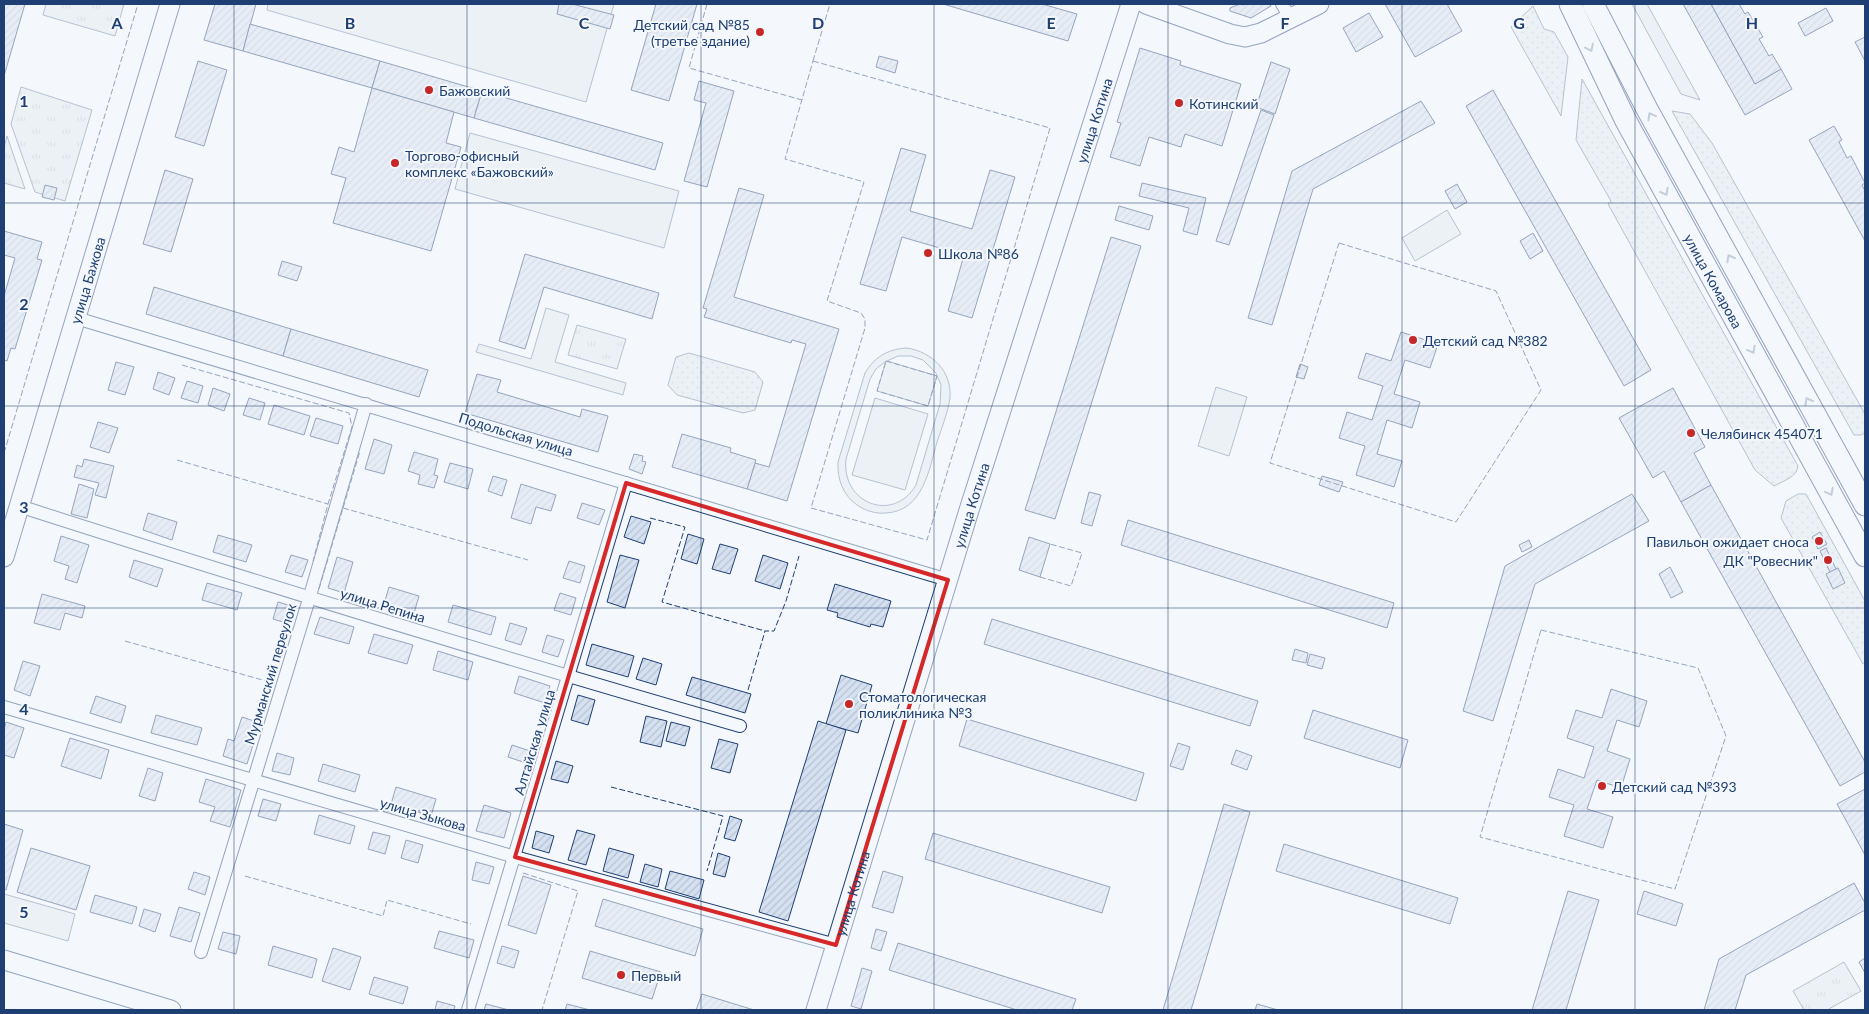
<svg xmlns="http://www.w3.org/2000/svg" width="1869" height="1014" font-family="Lato,sans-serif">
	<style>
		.grass { fill: url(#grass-dots); stroke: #687fa3 }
		.park { fill: url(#park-tufts); stroke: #687fa3 }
		.pitch { fill: #e3e9f0; stroke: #687fa3; fill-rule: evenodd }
		.parking { fill: #e3e8f0; stroke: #687fa3 }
		.building { fill: url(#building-hatch); stroke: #1d3f73 }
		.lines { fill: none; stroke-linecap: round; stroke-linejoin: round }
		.street-casing { stroke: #1d3f73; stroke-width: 14 }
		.secondary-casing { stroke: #1d3f73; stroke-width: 21 }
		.primary-casing { stroke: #1d3f73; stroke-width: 23 }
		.street { stroke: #f4f7fb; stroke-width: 12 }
		.secondary { stroke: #f4f7fb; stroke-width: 19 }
		.primary { stroke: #f4f7fb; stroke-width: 21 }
		.fence { stroke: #1d3f73; stroke-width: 1; stroke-dasharray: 6 2.5; stroke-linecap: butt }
		.oneway { stroke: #889bb7 }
		.marked { fill: none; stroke: #d62828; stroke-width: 4; stroke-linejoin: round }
		.grid { fill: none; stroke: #1d3f73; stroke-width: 1; stroke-opacity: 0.55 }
		.poi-dot { fill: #c62828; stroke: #f4f7fb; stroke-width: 2 }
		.labels { text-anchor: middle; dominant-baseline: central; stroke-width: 4; stroke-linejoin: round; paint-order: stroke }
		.poi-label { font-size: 14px; fill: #1d3f73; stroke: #f4f7fb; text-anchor: start }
		.street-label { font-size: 14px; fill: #1d3f73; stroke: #f4f7fb }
		.grid-label { font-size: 16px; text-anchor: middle; font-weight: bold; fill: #1d3f73; stroke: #f4f7fb; stroke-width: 4; stroke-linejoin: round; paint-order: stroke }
	</style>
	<defs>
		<pattern id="grass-dots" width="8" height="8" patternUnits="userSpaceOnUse" patternTransform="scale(1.25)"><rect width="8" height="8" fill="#e3e9f0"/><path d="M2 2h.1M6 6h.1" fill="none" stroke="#c2c9d1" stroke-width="1.8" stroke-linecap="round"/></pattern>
		<pattern id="park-tufts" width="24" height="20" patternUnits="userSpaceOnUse" patternTransform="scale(1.25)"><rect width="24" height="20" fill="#e3e9f0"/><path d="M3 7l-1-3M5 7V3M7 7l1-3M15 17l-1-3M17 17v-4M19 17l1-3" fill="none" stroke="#c2c9d1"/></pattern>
		<pattern id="building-hatch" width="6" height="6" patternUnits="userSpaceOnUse" patternTransform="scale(1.25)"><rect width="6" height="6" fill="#d5e0f0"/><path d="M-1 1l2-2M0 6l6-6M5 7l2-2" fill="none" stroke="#b6c1d1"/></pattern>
	</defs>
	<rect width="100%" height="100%" fill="#f4f7fb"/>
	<g class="grass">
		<polygon points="1533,6 1544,29 1554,32 1568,57 1561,116 1511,27"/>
		<path d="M1582,79L1798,466C1797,477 1783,481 1774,486L1755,470L1608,204L1611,201L1576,140Z"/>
		<polygon points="1672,111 1690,114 1712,143 1865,414 1865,433 1861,435 1854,435"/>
		<polygon points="689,353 755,372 763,382 755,410 743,413 677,395 668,385 676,357"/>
		<polygon points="1798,494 1806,494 1865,601 1865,663 1863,664 1781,518 1786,501"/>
	</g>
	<g class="park">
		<polygon points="46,4 124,4 115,36 43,15"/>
		<polygon points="21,87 92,110 65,201 35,192 11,124"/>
		<polygon points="7,136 25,189 4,183 4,148"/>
		<polygon points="577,325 626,339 617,369 568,355"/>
		<polygon points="1844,962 1861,991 1827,1010 1804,1010 1793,991"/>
	</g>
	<g class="pitch">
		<polygon points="1447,210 1461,234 1415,261 1402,238"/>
		<path d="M907,348C932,352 952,371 950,398C948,412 942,427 937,442C929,470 923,511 886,513C876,514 866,511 857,505C843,495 837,479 838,462L865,373C875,356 889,349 907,348ZM898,356H911L923,360L936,373L941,385L940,404L916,485C893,524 841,503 846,459L870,379L876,369L886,361L877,391L928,406L937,376L887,361Z"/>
		<polygon points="1216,387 1247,397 1229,456 1198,446"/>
		<polygon points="875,398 928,414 905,490 852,475"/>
	</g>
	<g class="parking">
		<polygon points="268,4 614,4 586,102 267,10"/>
		<polygon points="1632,4 1647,4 1700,100 1681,94"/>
		<polygon points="470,133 679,191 664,248 455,189"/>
		<polygon points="546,308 569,315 555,362 626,383 623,395 476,352 479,344 531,359"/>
		<polygon points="4,894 75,914 68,941 4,923"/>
	</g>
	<g class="building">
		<polygon points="4,4 25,4 4,76"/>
		<polygon points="215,4 256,4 243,51 204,40"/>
		<polygon points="559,4 572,4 614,15 610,29 557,14"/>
		<polygon points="656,4 697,4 669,101 631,90"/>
		<polygon points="943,4 1042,4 1077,14 1068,41"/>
		<polygon points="1240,4 1243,5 1246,4 1270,4 1271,6 1251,18 1230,11 1230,8"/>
		<polygon points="1385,4 1447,4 1462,31 1415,57"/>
		<polygon points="1683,4 1711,4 1755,84 1781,69 1792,89 1745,115"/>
		<polygon points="1711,4 1739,4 1745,14 1748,12 1763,37 1759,39 1769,56 1772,54 1781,69 1755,84"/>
		<polygon points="1826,8 1833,21 1805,36 1798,23"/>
		<polygon points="1369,13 1383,37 1356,52 1343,28"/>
		<polygon points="250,24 380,61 372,88 243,51"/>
		<polygon points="1865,37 1865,61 1855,42"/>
		<polygon points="1140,48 1181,61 1180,65 1241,84 1222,146 1185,134 1181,147 1149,137 1140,166 1110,157 1121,123 1117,122"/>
		<polygon points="879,56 898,61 895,73 876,67"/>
		<polygon points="198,61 227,70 204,146 175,137"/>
		<polygon points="380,61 482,91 474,118 372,88"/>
		<polygon points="1271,62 1290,69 1275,114 1256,107"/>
		<polygon points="699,81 734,91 707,187 684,181 706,103 694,100"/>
		<polygon points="372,88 454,112 446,143 461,147 431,251 333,223 346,178 331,174 339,147 354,152"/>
		<polygon points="1493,90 1651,370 1624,386 1466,106"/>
		<polygon points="482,91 663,143 655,170 474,118"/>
		<polygon points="1421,101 1435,123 1313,189 1272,325 1248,318 1292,171"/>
		<polygon points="1261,110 1274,115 1229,245 1216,241"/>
		<polygon points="1834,126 1842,140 1839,142 1847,158 1851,156 1865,183 1862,185 1865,191 1865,241 1809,140"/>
		<polygon points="901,148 926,155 910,211 972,229 990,170 1015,177 972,318 948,311 964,255 902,237 886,291 860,284"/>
		<polygon points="165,170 193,179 171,252 143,244"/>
		<polygon points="1142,183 1206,198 1197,235 1183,231 1189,208 1139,196"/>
		<polygon points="1457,184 1467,202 1455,209 1445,191"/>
		<polygon points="45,185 57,188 54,200 42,197"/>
		<polygon points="739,188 764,195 734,297 839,329 787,501 747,489 755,463 769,467 806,344 792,340 791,343 704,317 707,309 703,308"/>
		<polygon points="1119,206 1153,216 1149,230 1115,220"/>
		<polygon points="4,231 42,242 37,259 42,260 15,349 11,348 7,361 4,360 4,296 15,258 4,255"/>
		<polygon points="1533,233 1543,251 1530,259 1520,241"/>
		<polygon points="1111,237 1141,246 1055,519 1025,510"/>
		<polygon points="525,254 659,293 652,319 544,287 525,349 499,341"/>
		<polygon points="282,261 302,267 297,281 278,275"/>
		<polygon points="154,287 291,329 283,356 146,314"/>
		<polygon points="291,329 428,370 419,397 283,356"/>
		<polygon points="1401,332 1438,344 1430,368 1405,360 1394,394 1420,402 1412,428 1387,420 1377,454 1402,461 1394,487 1356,475 1365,446 1339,438 1347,412 1372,420 1383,386 1358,378 1366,353 1391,361"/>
		<polygon points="116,362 134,367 125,395 108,390"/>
		<polygon points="1300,364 1308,367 1304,379 1296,377"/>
		<polygon points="158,372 175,378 169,395 153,389"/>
		<polygon points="477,374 501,380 497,392 580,417 582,409 608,416 598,452 465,413"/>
		<polygon points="187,381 203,386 198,403 181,398"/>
		<polygon points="213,388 230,394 224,411 208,405"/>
		<polygon points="1673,388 1705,447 1694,453 1711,485 1681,502 1664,471 1653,478 1619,418"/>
		<polygon points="249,398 265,403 260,420 243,415"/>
		<polygon points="274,405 310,416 304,435 268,424"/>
		<polygon points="316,418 343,426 338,444 310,436"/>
		<polygon points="98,422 118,428 109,453 90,447"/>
		<polygon points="682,434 731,448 730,452 756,460 747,489 672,467"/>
		<polygon points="374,439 392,445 384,474 365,469"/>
		<polygon points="414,452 438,459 434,475 438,476 434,488 418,484 420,475 408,471"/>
		<polygon points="634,454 643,456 642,461 646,462 642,474 629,469"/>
		<polygon points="84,459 114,466 106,498 95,495 99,483 74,477 77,465 82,467"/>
		<polygon points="450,463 473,469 468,489 444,482"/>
		<polygon points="493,476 507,480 502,496 488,491"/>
		<polygon points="1322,476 1343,482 1339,492 1319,485"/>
		<polygon points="79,484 94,489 87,518 71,514"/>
		<polygon points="521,484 556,495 551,511 536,507 531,524 511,518"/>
		<polygon points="1711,485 1865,762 1865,772 1840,786 1681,502"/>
		<polygon points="1089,492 1101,495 1092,526 1081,523"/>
		<polygon points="1632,494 1649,521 1535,584 1493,721 1463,711 1505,566"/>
		<polygon points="582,503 605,510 599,525 577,518"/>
		<polygon points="148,513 177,522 172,540 143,530"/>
		<polygon points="631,516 651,522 644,544 624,537"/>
		<polygon points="1128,520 1394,603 1387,628 1121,545"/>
		<polygon points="1820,532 1827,544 1818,549 1812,537"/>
		<polygon points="688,534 704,539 697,564 681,559"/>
		<polygon points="218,535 252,545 246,562 213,552"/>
		<polygon points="61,536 89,545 77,583 65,579 69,566 54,561"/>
		<polygon points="1029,537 1050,544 1040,577 1019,570"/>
		<polygon points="1529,540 1532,547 1522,552 1519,545"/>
		<polygon points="720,544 738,549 730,574 712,569"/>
		<polygon points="1826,548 1836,569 1830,572 1820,551"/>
		<polygon points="291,555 308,560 302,577 285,572"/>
		<polygon points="620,555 639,560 625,608 607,602"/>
		<polygon points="763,555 788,563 780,589 755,581"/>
		<polygon points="337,557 353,562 344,593 328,588"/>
		<polygon points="134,560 163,569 157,587 129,577"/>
		<polygon points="569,561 585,566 580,583 563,578"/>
		<polygon points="1670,567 1683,592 1671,598 1659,574"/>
		<polygon points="1838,568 1845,583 1833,589 1826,574"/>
		<polygon points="207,583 242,593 237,610 202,600"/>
		<polygon points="835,584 891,601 883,627 871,624 870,627 837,617 838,613 827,610"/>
		<polygon points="389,587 419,596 414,613 384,604"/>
		<polygon points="560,593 576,598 571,615 554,610"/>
		<polygon points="42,594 85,606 82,618 65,613 60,630 34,623"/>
		<polygon points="278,602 295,607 289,624 273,619"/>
		<polygon points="453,605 496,617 491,635 448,622"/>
		<polygon points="320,617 354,627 349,644 314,634"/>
		<polygon points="992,619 1258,701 1250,726 984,644"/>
		<polygon points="510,623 527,628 521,645 505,640"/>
		<polygon points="374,634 413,645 407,664 368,653"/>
		<polygon points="547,635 564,640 558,657 542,652"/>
		<polygon points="592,644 634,656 628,677 586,665"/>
		<polygon points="1295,649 1308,653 1306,663 1292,660"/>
		<polygon points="438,651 473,662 468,680 433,670"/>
		<polygon points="1310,654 1325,658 1322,669 1307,665"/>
		<polygon points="643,658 662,664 656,685 636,679"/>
		<polygon points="23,661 40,666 30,696 14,690"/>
		<polygon points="841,675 872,685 858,733 826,724"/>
		<polygon points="519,676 550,686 545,703 514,693"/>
		<polygon points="692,677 751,694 745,713 686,695"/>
		<polygon points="1611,689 1647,701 1639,727 1617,720 1607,751 1630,759 1621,788 1597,780 1587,809 1613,817 1603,848 1564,836 1574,805 1549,797 1558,769 1584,778 1594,747 1567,738 1576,710 1602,718"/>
		<polygon points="578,695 595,700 588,725 571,720"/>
		<polygon points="96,696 126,706 121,723 90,713"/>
		<polygon points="1313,710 1408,740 1400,768 1304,738"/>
		<polygon points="156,715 202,728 197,745 151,733"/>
		<polygon points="646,716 667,721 661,747 640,742"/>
		<polygon points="242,717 260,723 247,764 223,756 228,739 234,741"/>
		<polygon points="967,719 1144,773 1136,801 959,746"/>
		<polygon points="818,721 846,730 788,921 759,912"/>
		<polygon points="6,722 24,728 14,758 4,755 4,730"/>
		<polygon points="671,722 690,727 685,746 666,741"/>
		<polygon points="70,738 109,750 101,779 61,766"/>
		<polygon points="719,739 738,744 730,773 711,768"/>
		<polygon points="1178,743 1190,747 1183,770 1170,766"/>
		<polygon points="512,745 530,751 526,763 508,757"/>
		<polygon points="1236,750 1252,756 1247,770 1231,764"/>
		<polygon points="277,753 294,758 290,775 272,771"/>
		<polygon points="556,761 573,766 568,783 551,779"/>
		<polygon points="323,764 360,775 355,792 318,781"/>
		<polygon points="148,768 163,773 155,801 139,796"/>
		<polygon points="206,779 241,790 230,827 210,821 215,807 199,802"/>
		<polygon points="396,787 436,799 431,816 391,804"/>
		<polygon points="1865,789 1865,855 1837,804"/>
		<polygon points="263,799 281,804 276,821 258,816"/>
		<polygon points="1224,804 1250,812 1191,1010 1163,1010"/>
		<polygon points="484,805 511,813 504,838 476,831"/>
		<polygon points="319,815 355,826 350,844 314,834"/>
		<polygon points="730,816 742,820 735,841 724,838"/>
		<polygon points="4,824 23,830 6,890 4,889"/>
		<polygon points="577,830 595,835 586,865 568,860"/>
		<polygon points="536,831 554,836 549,853 532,848"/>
		<polygon points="373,832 390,836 385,854 368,849"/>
		<polygon points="933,833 1110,887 1102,913 925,859"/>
		<polygon points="406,840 423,845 418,863 401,858"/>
		<polygon points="1284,844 1458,898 1450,924 1276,871"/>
		<polygon points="31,848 90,866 76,910 17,892"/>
		<polygon points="609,848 634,855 628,878 603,871"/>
		<polygon points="718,853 730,857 725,877 713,874"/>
		<polygon points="476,862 494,867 489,884 472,880"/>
		<polygon points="645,864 662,869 658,887 640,882"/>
		<polygon points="670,871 704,880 699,899 665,889"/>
		<polygon points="883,871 903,877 893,913 872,907"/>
		<polygon points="194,872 210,877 205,895 188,889"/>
		<polygon points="523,876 551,885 536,934 508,925"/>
		<polygon points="1854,883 1865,903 1865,910 1746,975 1735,1010 1704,1010 1719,959"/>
		<polygon points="1568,891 1599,900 1566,1010 1532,1010"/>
		<polygon points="1644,891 1683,904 1676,926 1637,914"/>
		<polygon points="95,895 137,907 132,924 90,912"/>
		<polygon points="603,899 703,929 695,956 595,926"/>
		<polygon points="179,907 200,913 191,942 170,936"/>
		<polygon points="144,909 161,914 155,932 139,926"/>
		<polygon points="876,929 887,932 881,951 871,948"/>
		<polygon points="439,931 474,940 469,958 434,948"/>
		<polygon points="223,932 240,936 236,954 218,949"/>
		<polygon points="898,943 1076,999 1072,1010 1017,1010 889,970"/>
		<polygon points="273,946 317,959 312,978 268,965"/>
		<polygon points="502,946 519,951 514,968 497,963"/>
		<polygon points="333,948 361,957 350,990 322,981"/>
		<polygon points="590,951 661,972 652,999 582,978"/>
		<polygon points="1865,958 1865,973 1859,962"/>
		<polygon points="862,968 872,971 861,1009 851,1006"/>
		<polygon points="374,977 408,987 403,1004 369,994"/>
		<polygon points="702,994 754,1010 696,1010"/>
		<polygon points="437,1001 455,1006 454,1010 435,1010"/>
		<polygon points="486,1004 509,1010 484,1010"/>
		<polygon points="567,1004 590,1010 565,1010"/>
		<polygon points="1257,1004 1278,1010 1255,1010"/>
	</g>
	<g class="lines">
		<defs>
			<g id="street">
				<polyline points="1282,4 1291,19"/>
				<polyline points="76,318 948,580"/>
				<path d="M19,506C259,583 499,657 740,726"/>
				<polyline points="4,707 515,857 836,945"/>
				<polyline points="201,952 309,599 366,404"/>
				<polyline points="468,1010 626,483"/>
			</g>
			<g id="secondary">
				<polyline points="1146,4 1230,34 1245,37 1261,33 1319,4"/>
				<path id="s1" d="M4,557L170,4"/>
				<polyline points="4,960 171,1010"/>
				<path id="s2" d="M816,1010L970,507L1131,4"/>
			</g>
			<g id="primary">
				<path id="s3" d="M1570,4L1626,121L1865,556"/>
				<polyline points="1593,4 1647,109 1865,505"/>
			</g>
		</defs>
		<use href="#street" class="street-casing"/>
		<use href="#secondary" class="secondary-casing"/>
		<use href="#primary" class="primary-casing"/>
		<use href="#street" class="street"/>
		<use href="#secondary" class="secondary"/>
		<use href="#primary" class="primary"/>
		<g class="fence">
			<polyline points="707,4 689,68 802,100"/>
			<polygon points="813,61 1050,128 927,540 811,508 865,328 865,319 861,313 827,301 864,182 785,159"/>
			<polyline points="813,61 830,4"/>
			<polygon points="1339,243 1496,291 1541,390 1456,522 1270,463"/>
			<polygon points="886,361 937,376 928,406 877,391"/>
			<polyline points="182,365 349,413 352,427 328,504 313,561"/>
			<polyline points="4,453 138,4"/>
			<polyline points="177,460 328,504"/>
			<polyline points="343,508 528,560"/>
			<polyline points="650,518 685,527 662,602 765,631"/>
			<polyline points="1040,577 1071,586 1082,553 1050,544"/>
			<polyline points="319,589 360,451"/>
			<polygon points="1541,630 1698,668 1726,736 1675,889 1480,837"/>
			<polyline points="125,641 273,683"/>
			<polyline points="748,690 765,631 774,631 786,601 799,556"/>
			<polyline points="611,787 723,816 707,871"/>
			<polyline points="523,873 578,891 542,1010"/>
			<polyline points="245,876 383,916 387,900 471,924"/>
		</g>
	</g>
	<defs><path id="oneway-chevron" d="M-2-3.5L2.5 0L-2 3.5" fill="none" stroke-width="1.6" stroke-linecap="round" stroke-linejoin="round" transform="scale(1.25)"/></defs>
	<g class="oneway">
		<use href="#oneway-chevron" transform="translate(1590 48) rotate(64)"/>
		<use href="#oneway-chevron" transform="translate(1651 116) rotate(-119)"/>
		<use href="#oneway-chevron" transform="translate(1665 192) rotate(61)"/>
		<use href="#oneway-chevron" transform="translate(1730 258) rotate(-119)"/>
		<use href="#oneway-chevron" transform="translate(1752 350) rotate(61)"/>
		<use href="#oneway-chevron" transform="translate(1808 401) rotate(-118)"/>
		<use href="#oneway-chevron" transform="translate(1830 492) rotate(62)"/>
	</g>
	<path d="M0 0H1869V1014H0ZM626,483L948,580L836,945L515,857Z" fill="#f4f7fb" fill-opacity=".55" fill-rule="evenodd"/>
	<path class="marked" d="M626,483L948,580L836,945L515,857Z"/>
	<path class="grid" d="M234,4V1010M467,4V1010M701,4V1010M934,4V1010M1168,4V1010M1402,4V1010M1635,4V1010M4,203H1865M4,406H1865M4,608H1865M4,811H1865"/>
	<g class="poi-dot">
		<circle cx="760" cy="32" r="5"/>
		<circle cx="429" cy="90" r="5"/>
		<circle cx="1179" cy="103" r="5"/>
		<circle cx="395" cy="163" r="5"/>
		<circle cx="928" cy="253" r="5"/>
		<circle cx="1413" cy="340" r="5"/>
		<circle cx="1691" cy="433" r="5"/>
		<circle cx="1819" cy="541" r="5"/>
		<circle cx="1828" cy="560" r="5"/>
		<circle cx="849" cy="704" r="5"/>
		<circle cx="1602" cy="786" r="5"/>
		<circle cx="621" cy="975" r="5"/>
	</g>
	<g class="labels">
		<g class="poi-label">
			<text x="750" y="24" text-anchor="end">Детский сад №85<tspan x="750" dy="16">(третье здание)</tspan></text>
			<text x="439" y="90">Бажовский</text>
			<text x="1189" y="103">Котинский</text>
			<text x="405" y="155">Торгово-офисный<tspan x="405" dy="16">комплекс «Бажовский»</tspan></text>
			<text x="938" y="253">Школа №86</text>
			<text x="1423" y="340">Детский сад №382</text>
			<text x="1701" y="433">Челябинск 454071</text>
			<text x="1809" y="541" text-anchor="end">Павильон ожидает сноса</text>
			<text x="1818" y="560" text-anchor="end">ДК "Ровесник"</text>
			<text x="859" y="696">Стоматологическая<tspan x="859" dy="16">поликлиника №3</tspan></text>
			<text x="1612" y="786">Детский сад №393</text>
			<text x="631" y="975">Первый</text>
		</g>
		<g class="street-label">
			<text stroke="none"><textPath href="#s2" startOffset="932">улица Котина</textPath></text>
			<text stroke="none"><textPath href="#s1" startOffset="289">улица Бажова</textPath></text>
			<text stroke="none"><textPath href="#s3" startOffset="312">улица Комарова</textPath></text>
			<text transform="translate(516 434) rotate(17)">Подольская улица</text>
			<text stroke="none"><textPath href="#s2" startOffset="528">улица Котина</textPath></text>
			<text transform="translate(383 605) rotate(17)">улица Репина</text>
			<text transform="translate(270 674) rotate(-73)">Мурманский переулок</text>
			<text transform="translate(534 742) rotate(-73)">Алтайская улица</text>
			<text transform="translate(423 814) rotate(16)">улица Зыкова</text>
			<text stroke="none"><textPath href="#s2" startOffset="122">улица Котина</textPath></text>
		</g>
	</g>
	<g class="grid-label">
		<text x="117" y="29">A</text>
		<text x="350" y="29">B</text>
		<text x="584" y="29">C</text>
		<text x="818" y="29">D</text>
		<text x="1051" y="29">E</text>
		<text x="1285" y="29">F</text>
		<text x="1519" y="29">G</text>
		<text x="1752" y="29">H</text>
		<text x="24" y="107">1</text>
		<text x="24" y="310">2</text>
		<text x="24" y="513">3</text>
		<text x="24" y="715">4</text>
		<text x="24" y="918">5</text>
	</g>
	<rect width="1869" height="1014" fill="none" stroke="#1d3f73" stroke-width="10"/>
</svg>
